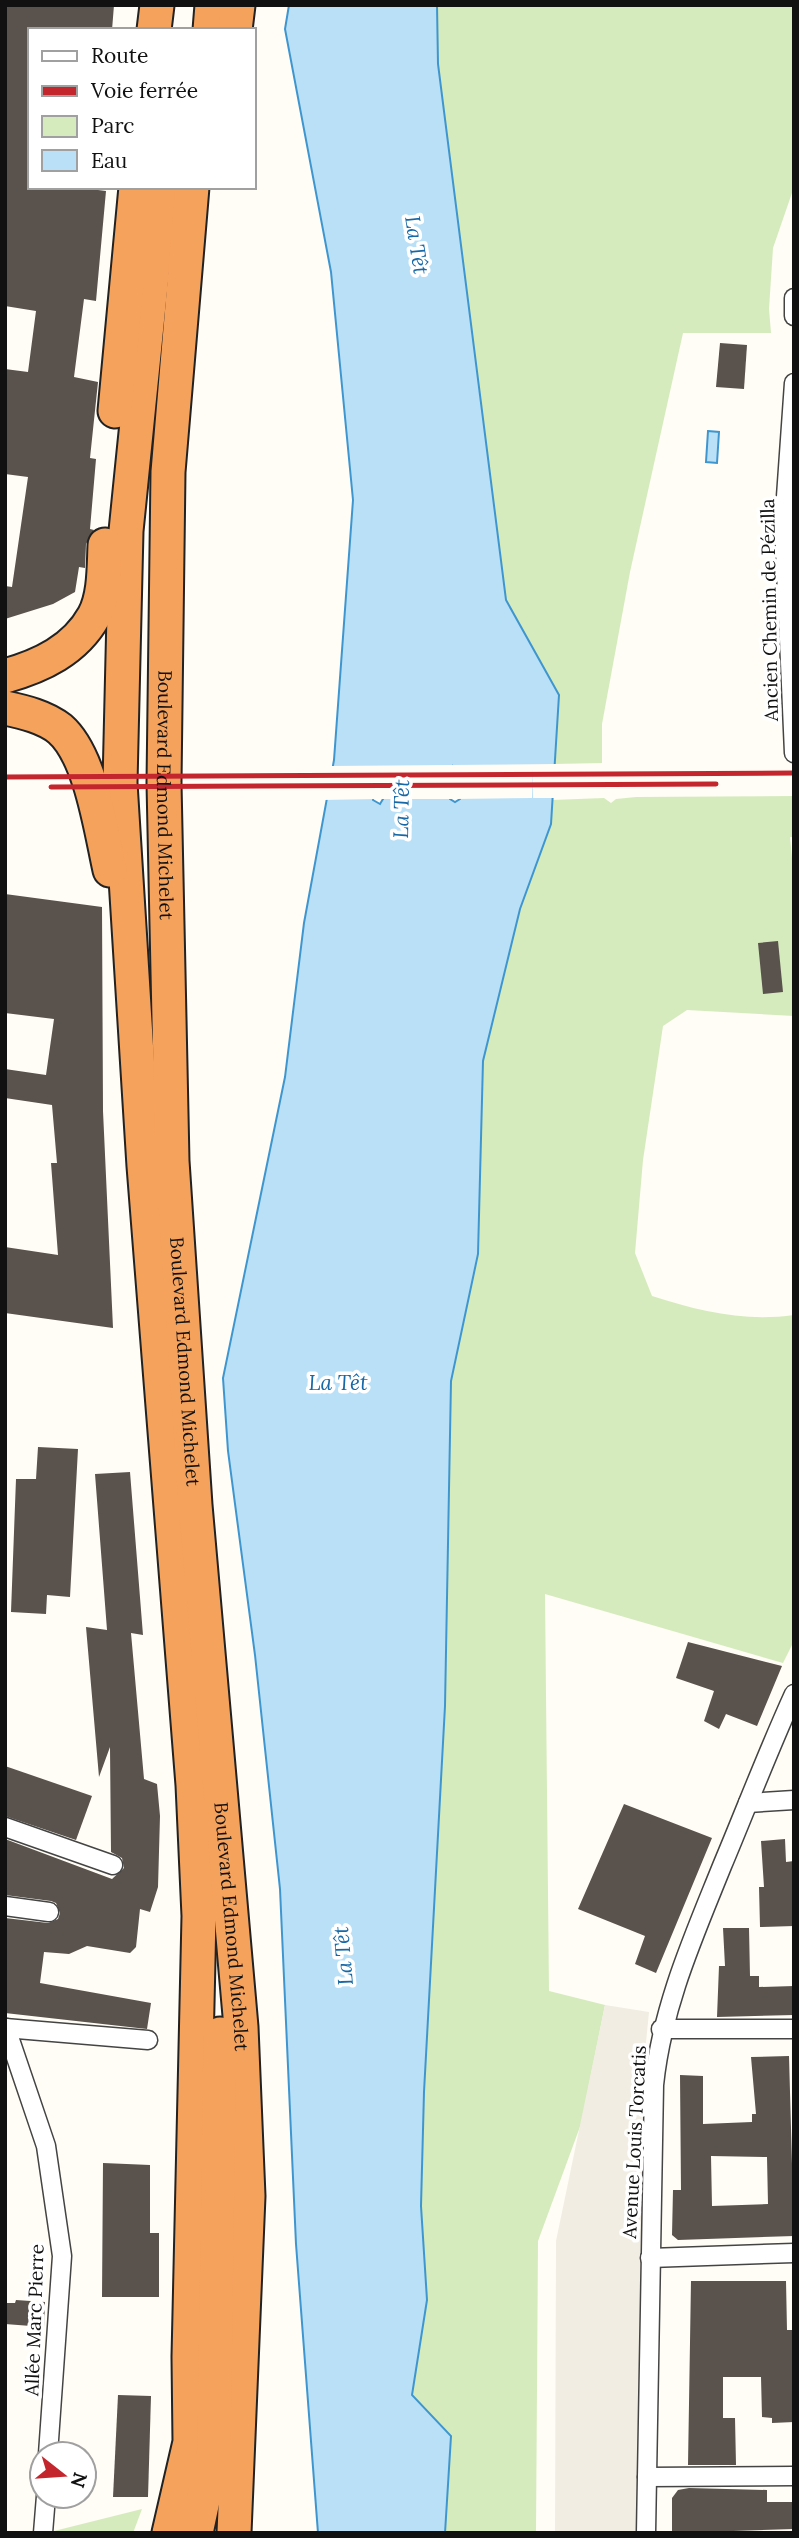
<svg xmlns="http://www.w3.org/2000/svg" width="799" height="2538" font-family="Lora,serif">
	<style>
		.green { fill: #d5ebbd }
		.plaza { fill: #f1ede2 }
		.water { fill: #b9e0f7; stroke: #3f96cf; stroke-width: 2; fill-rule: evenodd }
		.pier { fill: #fffdf5 }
		.building { fill: #5a524d; fill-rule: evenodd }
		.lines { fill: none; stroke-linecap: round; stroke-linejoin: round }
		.street-casing { stroke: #444; stroke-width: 21 }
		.highway-casing { stroke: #222; stroke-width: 37 }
		.street { stroke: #fff; stroke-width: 18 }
		.highway { stroke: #f5a25d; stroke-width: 33 }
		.rail { stroke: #c4262e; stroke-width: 5 }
		.labels { text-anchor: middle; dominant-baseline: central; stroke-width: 7; stroke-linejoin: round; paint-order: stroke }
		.street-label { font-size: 19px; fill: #111; stroke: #fff }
		.water-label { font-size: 21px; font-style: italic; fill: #1768a6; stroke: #fff }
	</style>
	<rect width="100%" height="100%" fill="#fffdf5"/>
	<g class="green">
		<polygon points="437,5 794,5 794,187 773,248 769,309 771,333 683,333 630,572 602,724 602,763 554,764 559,695 506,600 438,64"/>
		<path d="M794,796V837H790L794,878V1016L687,1010L663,1026L643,1160L635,1253L652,1296C699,1311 744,1322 794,1315V1641L783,1663L545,1594L549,1991L605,2005L581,2124L538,2241L536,2533H445L451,2436L412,2395L427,2300L421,2206L424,2092L445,1706L451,1380L478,1254L483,1061L520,909L551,824L552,800L604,798L611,803L616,799L636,797Z"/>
		<polygon points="142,2509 133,2533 46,2533"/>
	</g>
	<polygon class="plaza" points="605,2005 649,2012 642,2083 639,2533 555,2533 556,2241"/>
	<g class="water">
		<path d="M289,5H437L438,64L506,600L559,695L551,824L520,909L483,1061L478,1254L451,1381L445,1706L424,2092L421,2206L427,2300L412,2395L451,2436L445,2533H318L296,2244L280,1889L255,1655L228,1451L223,1378L285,1077L304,923L334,760L353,500L331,272L285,29ZM453,766L461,769L460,799L455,802L450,799ZM372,768L382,769L383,799L380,804L373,800Z"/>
		<polygon points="708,431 719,432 717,463 706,462"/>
	</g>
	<polygon class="pier" points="558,764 556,798 533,798 533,769 532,798 456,799 457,769 454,770 455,799 379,799 377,769 377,799 323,800 329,766"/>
	<g class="building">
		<polygon points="5,5 114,5 112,30 30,30 30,158 27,182 30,187 98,187 98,190 106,191 96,301 84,299 74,377 98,382 90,458 96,459 90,529 94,530 86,544 85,568 79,567 75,592 53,604 5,619 5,586 12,587 28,477 5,474 5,369 28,372 36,311 5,306"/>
		<polygon points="720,343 747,345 744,389 716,387"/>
		<polygon points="5,894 102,907 103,1111 113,1328 5,1313 5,1247 58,1255 51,1163 57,1163 52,1105 5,1098 5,1069 46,1075 54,1019 5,1013"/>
		<polygon points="778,941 783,992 763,994 758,943"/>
		<polygon points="38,1447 78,1449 70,1597 47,1595 46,1614 11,1612 16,1479 36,1479"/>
		<polygon points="130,1472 143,1635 131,1633 144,1779 157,1784 160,1816 158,1887 150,1912 140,1909 136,1947 130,1953 87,1946 69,1954 44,1952 40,1983 151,2003 147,2029 5,2013 5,1918 48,1923 58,1919 60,1913 56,1903 51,1901 5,1895 5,1839 112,1879 124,1868 122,1858 111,1852 110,1747 99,1777 86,1627 107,1630 95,1474"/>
		<polygon points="688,1642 782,1666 757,1726 726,1714 719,1729 704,1721 714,1691 676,1678"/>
		<polygon points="5,1766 92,1796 76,1840 5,1816"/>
		<polygon points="624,1804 712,1838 656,1973 635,1964 645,1936 578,1909"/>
		<polygon points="785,1839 786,1862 794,1861 794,1926 760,1927 759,1887 764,1887 761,1841"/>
		<polygon points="723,1928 749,1928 750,1976 759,1976 759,1987 794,1986 794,2015 717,2017 719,1966 725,1966"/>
		<path d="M789,2056L794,2236L678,2240L672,2235L673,2190H681L680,2075L703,2076V2124L752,2122V2114H756L751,2057ZM711,2156L767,2157L768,2204L712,2206Z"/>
		<polygon points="103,2163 150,2165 150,2233 159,2233 159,2297 102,2297"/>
		<polygon points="691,2281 786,2281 787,2330 794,2330 794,2422 772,2423 772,2418 762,2417 761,2377 723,2377 723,2418 735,2418 736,2465 688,2465"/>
		<polygon points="16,2300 45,2302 44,2327 5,2324 5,2303 15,2303"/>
		<polygon points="118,2395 151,2396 148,2497 113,2497"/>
		<polygon points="689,2488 767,2490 767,2502 794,2502 794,2529 672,2533 672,2498 678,2490"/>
	</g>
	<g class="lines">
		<defs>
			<g id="street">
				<polyline points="794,298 794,316"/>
				<polyline points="794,383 784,525 794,753"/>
				<polyline points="748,1803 794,1800"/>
				<polyline points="5,1827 113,1865"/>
				<polyline points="5,1906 49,1912"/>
				<polyline points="5,2028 148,2040"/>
				<polyline points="6,2028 46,2146 62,2256 48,2454"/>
				<polyline points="661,2029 794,2029"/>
				<polyline points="650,2258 794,2253"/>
				<polyline points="647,2477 794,2476"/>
				<polyline points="43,2533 46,2496"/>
				<path d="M646,2533L654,2085C662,2007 693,1938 722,1866C746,1809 768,1751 794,1694"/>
			</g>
			<g id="highway">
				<polyline points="154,30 157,5"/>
				<polyline points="210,30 212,5"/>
				<polyline points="235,30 238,5"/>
				<polyline points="161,187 126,531 120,783 144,1166 193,1785 199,1916 189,2357 190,2442 169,2533"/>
				<path id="s1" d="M192,187L168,472L164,783L172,1161L195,1505L241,2027L248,2196L234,2533"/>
				<polyline points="115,411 136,187"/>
				<path d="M5,676C41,666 75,650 94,616C105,596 104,567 105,545"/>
				<path d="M5,708C24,712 45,717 60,729C91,756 101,830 110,870"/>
				<polyline points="196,2533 214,2449 220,2034"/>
			</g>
		</defs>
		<use href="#street" class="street-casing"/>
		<use href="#highway" class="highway-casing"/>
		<use href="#street" class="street"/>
		<use href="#highway" class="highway"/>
		<g class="rail">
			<polyline points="5,777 794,773"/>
			<polyline points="51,787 716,784"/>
		</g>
	</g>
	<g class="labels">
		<g class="street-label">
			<text transform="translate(769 610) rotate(-91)">Ancien Chemin de Pézilla</text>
			<text stroke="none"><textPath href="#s1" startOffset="609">Boulevard Edmond Michelet</textPath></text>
			<text stroke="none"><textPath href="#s1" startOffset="1176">Boulevard Edmond Michelet</textPath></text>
			<text stroke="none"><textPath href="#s1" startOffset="1743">Boulevard Edmond Michelet</textPath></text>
			<text transform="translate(634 2142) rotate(-87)">Avenue Louis Torcatis</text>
			<text transform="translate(34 2320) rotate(-88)">Allée Marc Pierre</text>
		</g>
		<g class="water-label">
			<text transform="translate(417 245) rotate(81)">La Têt</text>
			<text transform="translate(401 809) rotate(-89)">La Têt</text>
			<text x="338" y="1382">La Têt</text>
			<text transform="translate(343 1956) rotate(-95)">La Têt</text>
		</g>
	</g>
	<rect width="799" height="2538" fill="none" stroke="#111111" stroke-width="14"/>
	<rect x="28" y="28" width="228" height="161" fill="#ffffff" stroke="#a0a0a0" stroke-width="2"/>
	<rect x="42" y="51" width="35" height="10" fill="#ffffff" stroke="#a0a0a0" stroke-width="2"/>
	<text x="91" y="63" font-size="21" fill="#111111">Route</text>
	<rect x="42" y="86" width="35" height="10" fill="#c4262e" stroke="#a0a0a0" stroke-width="2"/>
	<text x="91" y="98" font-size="21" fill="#111111">Voie ferrée</text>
	<rect x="42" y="116" width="35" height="21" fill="#d5ebbd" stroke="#a0a0a0" stroke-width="2"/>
	<text x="91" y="133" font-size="21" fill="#111111">Parc</text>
	<rect x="42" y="150" width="35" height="21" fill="#b9e0f7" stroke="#a0a0a0" stroke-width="2"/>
	<text x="91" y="168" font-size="21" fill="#111111">Eau</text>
	<g transform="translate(63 2475) rotate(107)"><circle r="33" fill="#ffffff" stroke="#a0a0a0" stroke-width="2"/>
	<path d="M0-5L12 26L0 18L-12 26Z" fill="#c4262e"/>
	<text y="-10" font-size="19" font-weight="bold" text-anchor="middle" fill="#111111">N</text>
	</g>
</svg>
